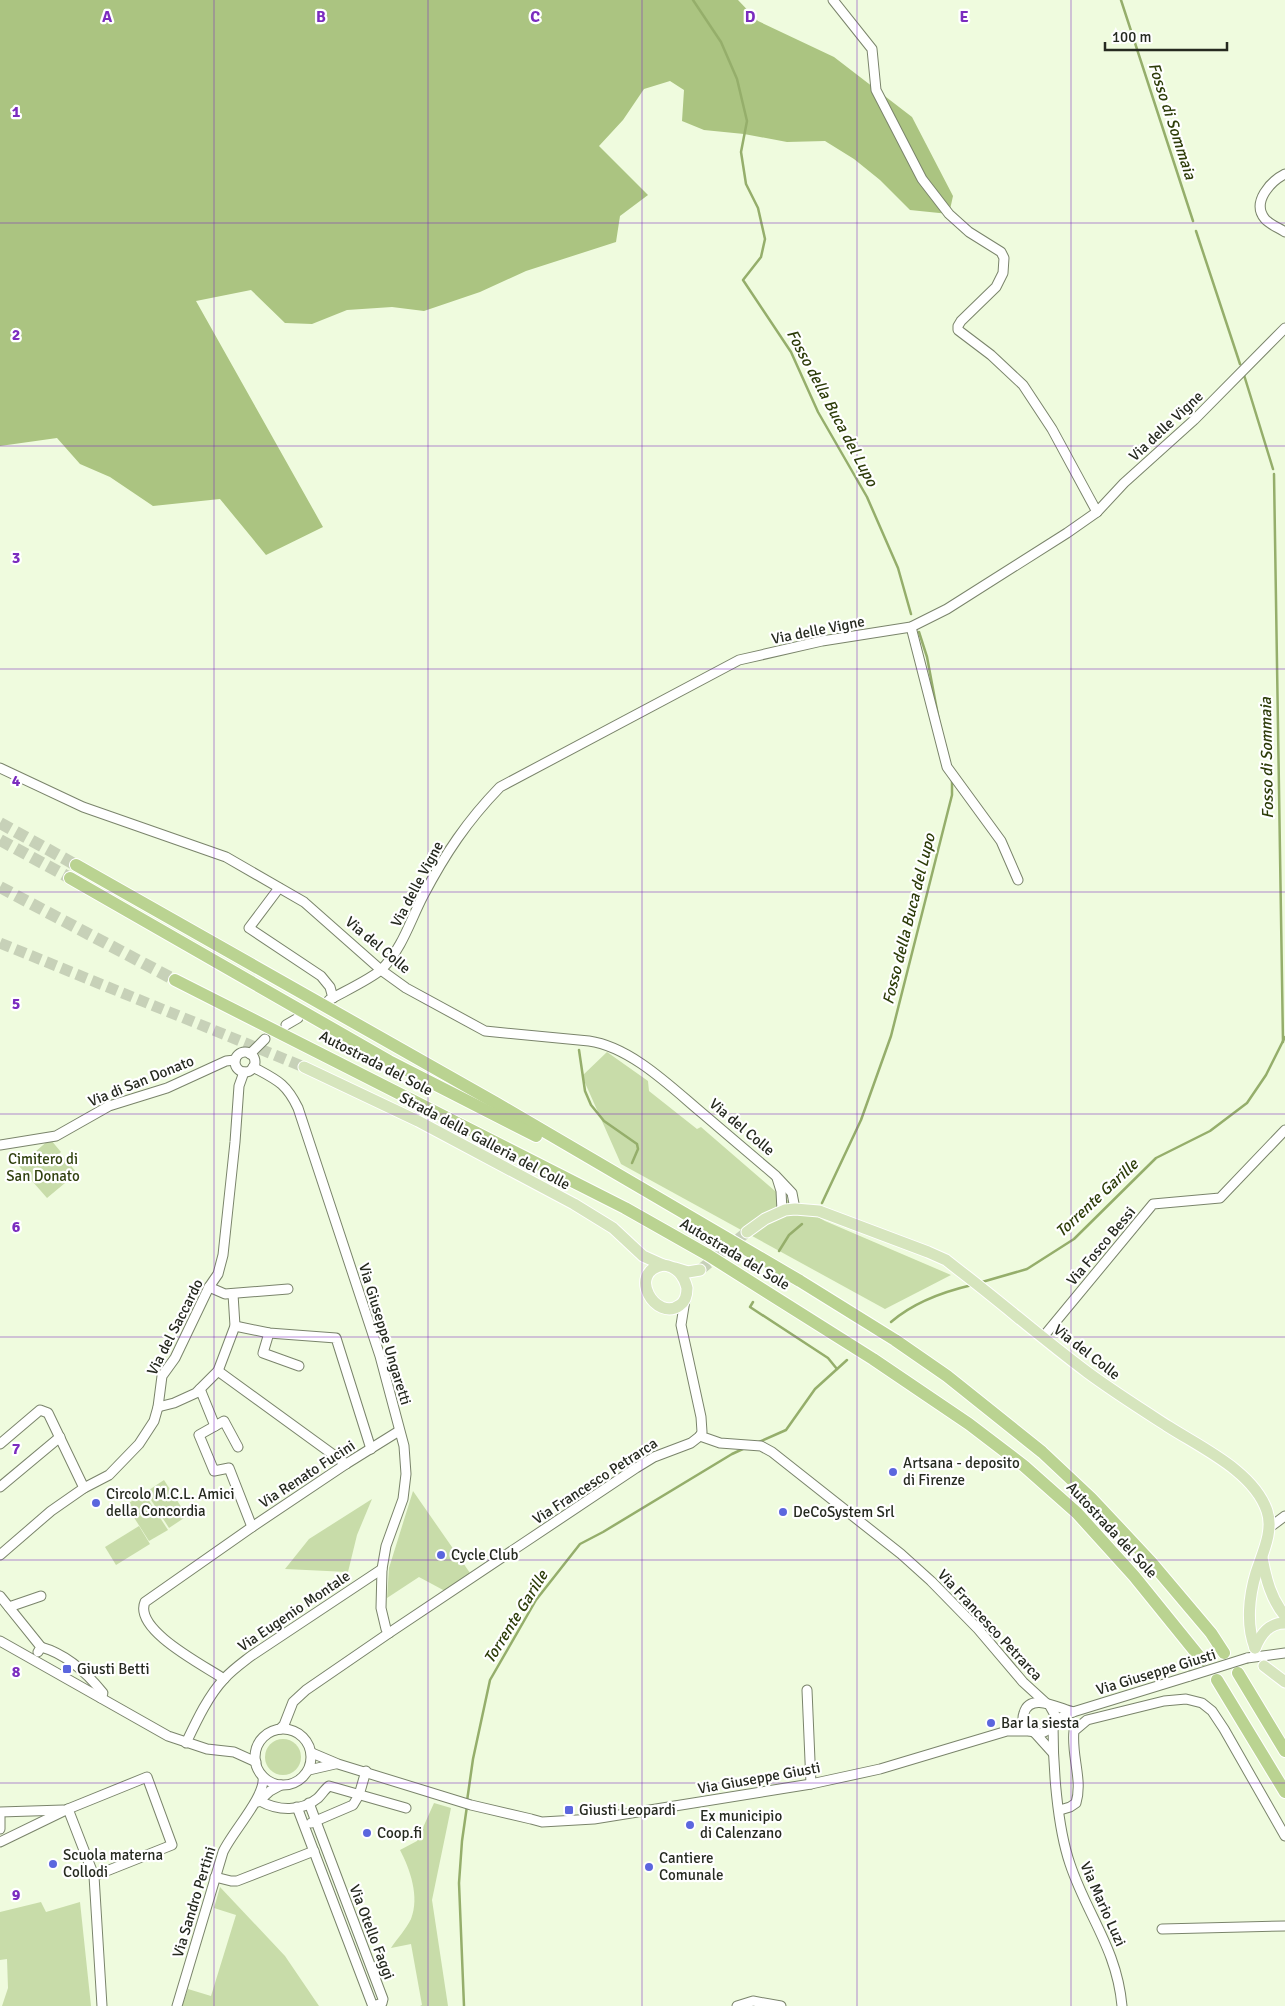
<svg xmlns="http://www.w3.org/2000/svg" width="1285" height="2006" font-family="Signika,sans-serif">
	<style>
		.green { fill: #c8dca9 }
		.forest { fill: #abc481 }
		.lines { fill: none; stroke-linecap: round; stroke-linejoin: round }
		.stream { stroke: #95ae6b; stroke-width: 2.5 }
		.major-tunnel { stroke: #c7d1b8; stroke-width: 11; stroke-dasharray: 11 5.5; stroke-linecap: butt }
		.highway-tunnel { stroke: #c7d1b8; stroke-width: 12; stroke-dasharray: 12 6; stroke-linecap: butt }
		.minor-casing { stroke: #7a846b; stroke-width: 11 }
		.major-casing { stroke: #fff; stroke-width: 13 }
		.highway-casing { stroke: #fff; stroke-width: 14 }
		.minor { stroke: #fff; stroke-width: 9 }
		.major { stroke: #d6e5bd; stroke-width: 11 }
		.highway { stroke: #bad391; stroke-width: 12 }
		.minor-bridge-casing { stroke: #7a846b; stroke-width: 11; stroke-linecap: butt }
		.minor-bridge { stroke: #fff; stroke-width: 9 }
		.grid { fill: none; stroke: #7b2cbf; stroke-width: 1; stroke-opacity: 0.55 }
		.poi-dot { fill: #5b66de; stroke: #fff; stroke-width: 2 }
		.labels { text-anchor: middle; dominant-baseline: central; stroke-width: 4.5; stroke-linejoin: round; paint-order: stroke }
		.street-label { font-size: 15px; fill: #262a20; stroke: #fff }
		.park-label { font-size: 15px; fill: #31410f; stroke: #fff }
		.poi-label { font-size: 15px; fill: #262a20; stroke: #fff; text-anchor: start }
		.water-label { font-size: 16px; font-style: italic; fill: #2d3c09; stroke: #fff }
		.grid-label { font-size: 16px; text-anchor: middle; font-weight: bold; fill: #7b2cbf; stroke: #fff; stroke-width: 4.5; stroke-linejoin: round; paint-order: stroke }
	</style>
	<rect width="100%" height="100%" fill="#effbde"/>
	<g class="green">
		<polygon points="607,1052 648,1081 649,1091 697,1129 701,1127 782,1197 825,1221 951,1275 885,1309 621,1164 582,1076"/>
		<polygon points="50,1139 61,1152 56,1157 59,1160 63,1156 77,1173 47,1198 19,1166"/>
		<polygon points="164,1480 187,1516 169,1528 146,1492"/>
		<polygon points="413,1491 470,1573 445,1591 419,1577 387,1598 389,1568"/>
		<polygon points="144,1493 168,1530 149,1541 126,1505"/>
		<polygon points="372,1499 357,1535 348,1572 285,1569 309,1539"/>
		<polygon points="139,1526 150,1544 116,1565 105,1547"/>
		<circle cx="283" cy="1757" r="18"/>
		<path d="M434,1803L451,1808L432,1900L448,2006H420L422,2005L411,1944L391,1948C397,1939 406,1929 411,1919C420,1897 410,1869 400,1850L417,1841Z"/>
		<polygon points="220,1887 285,1956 319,2006 182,2006 188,1989 211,1996 236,1915 214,1908"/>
		<polygon points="41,1902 46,1912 80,1902 91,2006 2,2006 8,1988 7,1959 0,1960 0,1912"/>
	</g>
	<polygon class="forest" points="0,0 738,0 758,21 834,57 912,117 953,196 949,214 910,210 880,180 854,159 825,141 787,142 744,134 704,130 682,121 684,90 670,81 644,89 623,120 599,146 648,195 620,216 616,242 526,271 480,292 424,311 392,307 347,310 312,324 285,323 251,290 196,301 323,527 266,555 220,499 153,506 110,477 80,464 57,438 0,446"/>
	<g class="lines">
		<g class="stream">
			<polyline points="693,0 721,42 737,79 747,121 741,152 746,184 758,208 765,239 761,257 743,280 791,352 818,412 867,497 898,568 911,614"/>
			<polyline points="1121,0 1193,221"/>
			<polyline points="1196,231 1240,364"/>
			<polyline points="1244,375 1273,469"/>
			<polyline points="1274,474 1283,1042"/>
			<polyline points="919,632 927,657 939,721"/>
			<polyline points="579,1050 585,1091 591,1105 604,1121 637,1144 638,1149 632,1163"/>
			<polyline points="822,1203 861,1120 891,1036 952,795 952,780"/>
			<polyline points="779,1251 789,1235 802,1224"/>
			<polyline points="982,1282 1027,1269 1074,1239 1156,1158 1210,1131 1247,1103 1266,1075 1285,1037"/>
			<polyline points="753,1302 750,1307 828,1358 837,1369"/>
			<path d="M891,1322C914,1302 942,1292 972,1285"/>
			<polyline points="759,1442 786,1430 815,1389 847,1360"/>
			<polyline points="467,1801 473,1759 490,1680 536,1600 580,1544 603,1532 732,1454 745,1448"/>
			<polyline points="464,2006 459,1883 462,1841 467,1806"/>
		</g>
		<g class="major-tunnel">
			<polyline points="0,943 304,1067"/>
			<polyline points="700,1270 747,1232"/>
		</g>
		<g class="highway-tunnel">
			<polyline points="0,823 76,865"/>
			<polyline points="0,840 70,878"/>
			<polyline points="0,887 175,980"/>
		</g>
		<defs>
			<g id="minor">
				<polyline points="833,0 872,49 876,90 922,179 949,214 969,232 1001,252 1004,258 1003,273 996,287 961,321 958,326 958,330 991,355 1023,385 1052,429 1097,512"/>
				<path d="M1285,174C1271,181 1251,202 1265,219C1269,224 1279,228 1285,232"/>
				<polyline points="911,627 947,767 1001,841 1018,880"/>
				<path d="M0,768L83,807L226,857L304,902L381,970L406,988L485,1031L589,1041C631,1047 671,1087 702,1113C727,1134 751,1155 776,1176L792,1193L795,1209"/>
				<polyline points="279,888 249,928 321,976 330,987 333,998"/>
				<path d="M329,1000C343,992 371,979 382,969C403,947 410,921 423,896C445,854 467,821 500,787L739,660L822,641L911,627L947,609L1067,533L1097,512L1124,483L1194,420L1285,328"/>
				<polyline points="286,1025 298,1018"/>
				<circle cx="245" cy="1062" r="10"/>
				<polyline points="250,1054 265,1039"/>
				<path d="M253,1067C277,1080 286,1083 298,1108L380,1356L404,1446L406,1474L403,1499L386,1546L382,1569L381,1608L386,1629L389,1633"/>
				<polyline points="0,1145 56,1136 109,1106 167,1088 226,1061 235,1060"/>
				<polyline points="777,1178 781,1191 782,1211"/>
				<polyline points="209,1287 225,1294 288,1289"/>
				<polyline points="685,1300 681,1325 701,1417 702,1432 700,1436"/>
				<polyline points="235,1326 269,1333 336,1338 371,1449"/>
				<polyline points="269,1333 263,1353 299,1366"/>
				<polyline points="1043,1337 1153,1204 1220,1198 1285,1130"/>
				<polyline points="218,1371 346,1464"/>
				<polyline points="200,1389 215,1426 199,1435 214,1471 229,1468 252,1527"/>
				<polyline points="158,1407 174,1403 196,1393 218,1371 235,1326 233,1294"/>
				<polyline points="215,1426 224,1421 238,1447"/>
				<polyline points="700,1436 720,1443 761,1446 772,1452 901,1554 931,1581 978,1629 1023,1682 1046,1703"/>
				<polyline points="0,1444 40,1410 48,1413 84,1488"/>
				<polyline points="0,1487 60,1437"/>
				<polyline points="1270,1527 1285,1516"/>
				<polyline points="0,1555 51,1511 84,1488 109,1475 139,1444 154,1421 158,1407 162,1376 175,1358 209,1287 218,1274 223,1255 235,1142 239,1086 244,1072"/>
				<polyline points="0,1596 41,1647 38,1652"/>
				<polyline points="9,1607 41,1596"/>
				<polyline points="0,1641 168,1736 207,1749 234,1752 256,1762"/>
				<path d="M41,1647C66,1654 87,1673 103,1693L101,1698"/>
				<polyline points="1247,1658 1285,1653"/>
				<path d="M224,1679C205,1666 133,1630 145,1602L252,1527L346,1464L399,1431"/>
				<polyline points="807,1690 811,1784"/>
				<polyline points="1055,1720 1073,1712 1190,1676"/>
				<path d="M1053,1725C1053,1766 1057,1826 1070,1864C1087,1915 1117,1949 1122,2006"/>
				<circle cx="283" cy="1757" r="28"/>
				<polyline points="280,1729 284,1725 293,1702 306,1690 389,1633 636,1468 654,1457 691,1443 700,1436"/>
				<path d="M1030,1731C1025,1726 1021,1721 1024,1713C1030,1692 1058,1708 1073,1712"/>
				<polyline points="1035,1733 1053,1753"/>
				<path d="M186,1743C196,1722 208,1696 224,1679C232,1670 242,1663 251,1656L382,1569"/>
				<polyline points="312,1753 338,1764 471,1805 531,1819 542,1822 594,1819 811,1784 880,1769 1007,1731 1030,1731 1040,1734 1050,1729 1055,1720 1055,1715 1050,1706"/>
				<polyline points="309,1770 335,1764"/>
				<path d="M260,1801C278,1811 301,1812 318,1798C322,1794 325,1789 329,1786L406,1808"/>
				<polyline points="258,1802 270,1791 281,1785"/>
				<polyline points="297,1807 372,2004 374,2006 382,2003 383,1999 309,1803"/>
				<polyline points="68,1809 94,1876 102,2006"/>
				<path d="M1060,1810L1070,1807L1076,1803C1083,1780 1071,1755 1074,1731L1087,1720L1164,1701L1186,1699L1202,1703L1212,1711L1224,1729L1285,1836"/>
				<polyline points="0,1812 63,1810"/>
				<polyline points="0,1817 0,1829"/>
				<polyline points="311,1823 353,1805 359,1795 366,1771"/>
				<polyline points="0,1842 68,1809 147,1777 172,1845 94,1876"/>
				<polyline points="215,1877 231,1881 237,1881 314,1851"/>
				<polyline points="1162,1929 1285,1926"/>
				<path d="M177,2006L223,1852C232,1832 266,1796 263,1777"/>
				<polyline points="737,2006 753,2001 781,2006"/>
			</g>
			<g id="major">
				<polyline points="304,1067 418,1121 574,1204 613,1228 643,1256 663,1265"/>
				<path d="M747,1232L765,1219L785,1210L795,1209L819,1211L928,1252L946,1260L960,1271C1003,1304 1044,1340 1087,1372C1114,1392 1141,1409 1169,1427C1202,1448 1254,1472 1267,1511C1274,1531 1262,1554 1256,1573C1249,1596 1246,1625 1255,1648"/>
				<path d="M663,1265C676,1266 684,1276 687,1288C687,1294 686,1301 680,1305C656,1323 626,1272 663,1265Z"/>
				<polyline points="675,1268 688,1272 700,1270"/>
				<path d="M1262,1558C1266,1579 1271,1599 1285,1616"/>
				<path d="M1255,1648C1261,1634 1269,1623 1285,1623"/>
				<polyline points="1264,1666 1285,1682"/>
			</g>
			<g id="highway">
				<polyline points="76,865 496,1103 800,1281 895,1340 947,1376 1042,1452 1091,1498 1151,1562 1211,1633 1224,1653"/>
				<polyline points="70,878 389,1061 536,1136"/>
				<polyline points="175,980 625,1208 708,1255 873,1359 969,1424 1024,1466 1077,1513 1134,1576 1202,1660"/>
				<polyline points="1238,1673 1285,1751"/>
				<polyline points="1217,1680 1285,1792"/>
			</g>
		</defs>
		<use href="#minor" class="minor-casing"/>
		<use href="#major" class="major-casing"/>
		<use href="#highway" class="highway-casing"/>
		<use href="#minor" class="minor"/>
		<use href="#major" class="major"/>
		<use href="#highway" class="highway"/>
		<defs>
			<polyline id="minor-bridge" points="1190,1676 1247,1658"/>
		</defs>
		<use href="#minor-bridge" class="minor-bridge-casing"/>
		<use href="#minor-bridge" class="minor-bridge"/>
	</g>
	<path class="grid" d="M214,0V2006M428,0V2006M642,0V2006M857,0V2006M1071,0V2006M0,223H1285M0,446H1285M0,669H1285M0,892H1285M0,1114H1285M0,1337H1285M0,1560H1285M0,1783H1285"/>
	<g class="poi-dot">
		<circle cx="893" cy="1472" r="5"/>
		<circle cx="96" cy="1503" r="5"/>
		<circle cx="783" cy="1512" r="5"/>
		<circle cx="441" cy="1555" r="5"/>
		<rect x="62" y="1664" width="10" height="10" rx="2.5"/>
		<circle cx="991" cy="1723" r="5"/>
		<rect x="564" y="1805" width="10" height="10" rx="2.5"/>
		<circle cx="690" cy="1825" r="5"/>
		<circle cx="367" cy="1833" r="5"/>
		<circle cx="53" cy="1864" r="5"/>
		<circle cx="649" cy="1867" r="5"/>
	</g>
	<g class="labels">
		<g class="street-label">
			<text transform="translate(1166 426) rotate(-43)">Via delle Vigne</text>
			<text transform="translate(818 630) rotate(-11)">Via delle Vigne</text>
			<text transform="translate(417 884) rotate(-62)">Via delle Vigne</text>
			<text transform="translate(378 945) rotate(40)">Via del Colle</text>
			<text transform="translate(376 1063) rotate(27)">Autostrada del Sole</text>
			<text transform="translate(141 1081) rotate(-22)">Via di San Donato</text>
			<text transform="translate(742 1127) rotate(40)">Via del Colle</text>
			<text transform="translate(485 1141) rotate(28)">Strada della Galleria del Colle</text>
			<text transform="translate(1101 1246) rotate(-50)">Via Fosco Bessi</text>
			<text transform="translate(735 1254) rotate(31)">Autostrada del Sole</text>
			<text transform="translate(175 1327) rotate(-63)">Via del Saccardo</text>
			<text transform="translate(385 1334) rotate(73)">Via Giuseppe Ungaretti</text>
			<text transform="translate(1087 1352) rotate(38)">Via del Colle</text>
			<text transform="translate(307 1474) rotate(-33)">Via Renato Fucini</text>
			<text transform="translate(595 1481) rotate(-33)">Via Francesco Petrarca</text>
			<text transform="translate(1112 1530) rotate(47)">Autostrada del Sole</text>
			<text transform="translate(294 1611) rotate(-34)">Via Eugenio Montale</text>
			<text transform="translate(990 1625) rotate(47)">Via Francesco Petrarca</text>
			<text transform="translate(1156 1672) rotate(-17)">Via Giuseppe Giusti</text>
			<text transform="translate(759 1778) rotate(-10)">Via Giuseppe Giusti</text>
			<text transform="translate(194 1902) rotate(-73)">Via Sandro Pertini</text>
			<text transform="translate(1103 1904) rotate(66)">Via Mario Luzi</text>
			<text transform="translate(372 1932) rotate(69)">Via Otello Faggi</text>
		</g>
		<g class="park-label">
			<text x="43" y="1159">Cimitero di<tspan x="43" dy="17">San Donato</tspan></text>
		</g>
		<g class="poi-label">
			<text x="903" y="1463">Artsana - deposito<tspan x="903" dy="17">di Firenze</tspan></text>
			<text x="106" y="1494">Circolo M.C.L. Amici<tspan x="106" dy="17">della Concordia</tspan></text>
			<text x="793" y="1512">DeCoSystem Srl</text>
			<text x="451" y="1555">Cycle Club</text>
			<text x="77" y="1669">Giusti Betti</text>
			<text x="1001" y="1723">Bar la siesta</text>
			<text x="579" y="1810">Giusti Leopardi</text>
			<text x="700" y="1816">Ex municipio<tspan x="700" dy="17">di Calenzano</tspan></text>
			<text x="377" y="1833">Coop.fi</text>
			<text x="63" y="1855">Scuola materna<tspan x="63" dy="17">Collodi</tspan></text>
			<text x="659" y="1858">Cantiere<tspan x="659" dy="17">Comunale</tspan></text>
		</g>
		<g class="water-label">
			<text transform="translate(1172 121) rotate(72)">Fosso di Sommaia</text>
			<text transform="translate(832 408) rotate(62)">Fosso della Buca del Lupo</text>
			<text transform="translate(1267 758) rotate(-91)">Fosso di Sommaia</text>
			<text transform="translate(909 919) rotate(-76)">Fosso della Buca del Lupo</text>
			<text transform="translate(1097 1198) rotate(-43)">Torrente Garille</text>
			<text transform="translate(516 1617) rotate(-58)">Torrente Garille</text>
		</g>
	</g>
	<g class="grid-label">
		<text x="107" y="22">A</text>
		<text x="321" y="22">B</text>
		<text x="535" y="22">C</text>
		<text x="750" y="22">D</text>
		<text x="964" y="22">E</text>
		<text x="16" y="117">1</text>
		<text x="16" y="340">2</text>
		<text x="16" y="563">3</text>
		<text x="16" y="786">4</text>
		<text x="16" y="1009">5</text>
		<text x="16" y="1232">6</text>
		<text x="16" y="1454">7</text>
		<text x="16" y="1677">8</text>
		<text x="16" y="1900">9</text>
	</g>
	<path d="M1105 42v8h122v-8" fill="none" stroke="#262a20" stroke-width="2.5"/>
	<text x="1112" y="42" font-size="15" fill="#262a20" stroke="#ffffff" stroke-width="4" paint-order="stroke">100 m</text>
</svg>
